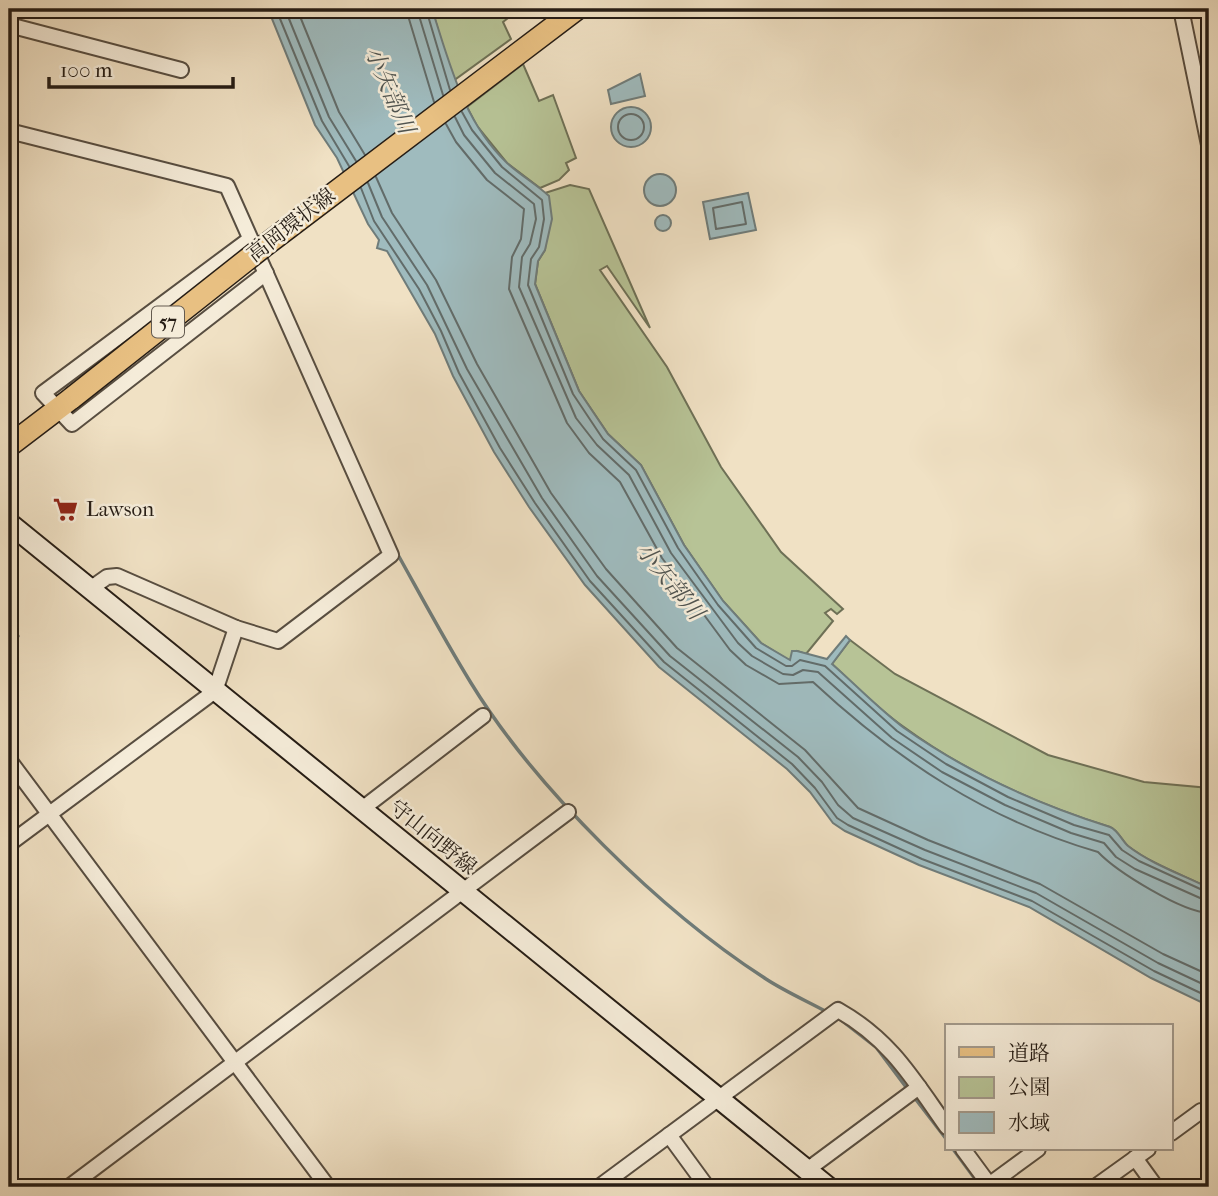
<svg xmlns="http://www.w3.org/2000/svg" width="1218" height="1196" font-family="'IM FELL French Canon','Noto Serif JP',serif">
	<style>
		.green { fill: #b7c396; stroke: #6e7056; stroke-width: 2 }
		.water { fill: #9fbbbe; stroke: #6f7c7a; stroke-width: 2 }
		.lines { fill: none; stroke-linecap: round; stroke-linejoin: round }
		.shore { stroke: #626c6a; stroke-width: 2 }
		.stream { stroke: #6f7c7a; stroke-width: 3.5 }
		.street-casing { stroke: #584e41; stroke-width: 18 }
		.secondary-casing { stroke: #261d15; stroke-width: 23 }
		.primary-casing { stroke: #261d15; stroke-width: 24 }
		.street { stroke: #f5ecd9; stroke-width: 14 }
		.secondary { stroke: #f5ecd9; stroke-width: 19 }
		.primary { stroke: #e8c082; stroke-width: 21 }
		.primary-bridge-casing { stroke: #261d15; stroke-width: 24; stroke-linecap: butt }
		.primary-bridge { stroke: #e8c082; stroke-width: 21 }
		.labels { text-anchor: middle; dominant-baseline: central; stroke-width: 5; stroke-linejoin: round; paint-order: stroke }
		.shield { fill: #f5ecd9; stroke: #645b50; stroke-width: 2 }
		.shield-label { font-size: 19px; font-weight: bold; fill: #261d15 }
		.street-label { font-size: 21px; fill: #261d15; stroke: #f5ecd9 }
		.poi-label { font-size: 21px; fill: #261d15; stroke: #f5ecd9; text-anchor: start }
		.water-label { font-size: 23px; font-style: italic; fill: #505450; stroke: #f5ecd9 }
	</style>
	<rect width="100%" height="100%" fill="#f0e1c4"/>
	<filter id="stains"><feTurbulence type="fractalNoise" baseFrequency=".00286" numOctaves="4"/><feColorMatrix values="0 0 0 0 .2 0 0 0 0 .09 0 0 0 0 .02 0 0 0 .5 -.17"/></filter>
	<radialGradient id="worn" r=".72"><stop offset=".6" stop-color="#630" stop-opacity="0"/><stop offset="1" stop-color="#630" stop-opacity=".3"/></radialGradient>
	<g class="green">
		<polygon points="432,9 516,9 517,11 503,22 511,39 453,81"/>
		<polygon points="523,64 539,101 553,95 576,158 566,163 569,170 559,180 540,188 507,163 477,126 467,107"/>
		<polygon points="570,185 589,189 650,328 607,266 600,270 667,367 721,467 781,552 843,609 837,614 831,609 825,613 833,621 806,654 797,651 790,661 761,643 723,601 684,545 641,465 608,434 579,391 535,284 538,261 545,250 549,197 545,193"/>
		<path d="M850,640L895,674L1048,755L1144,782L1209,788V888C1183,875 1151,864 1128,846C1122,841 1118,830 1110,827C1036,804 967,773 904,727C878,709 855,685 832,664Z"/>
	</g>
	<g class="water">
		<path d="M268,9H432C450,64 463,121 507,163C520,175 536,184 549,196L552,219L545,250L538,261L535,284L579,391L608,434L641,465L684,545L723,601L761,643L790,660L792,651H797L827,659L846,636L850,640L832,664C856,685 879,709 904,728C968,773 1037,804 1110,827C1118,830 1122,841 1128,846C1151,864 1183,875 1209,888V1006L1151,978L1029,907L919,865L845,831L833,823L810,792L787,769L659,667L585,585L529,507L494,452L453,376L435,334L387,251L377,248L379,240L368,224L337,158L315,125Z"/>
		<polygon points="640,74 645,96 611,104 608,90"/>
		<circle cx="631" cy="127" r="20"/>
		<circle cx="660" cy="190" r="16"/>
		<polygon points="748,193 756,230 710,239 703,202"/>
		<circle cx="663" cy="223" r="8"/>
	</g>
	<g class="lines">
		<g class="shore">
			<polyline points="276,9 322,121 349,166"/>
			<polyline points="285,9 329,117 356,161"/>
			<polyline points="297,9 339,112 365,155"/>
			<polyline points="406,9 434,102"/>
			<polyline points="417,9 443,95"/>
			<polyline points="426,9 450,90"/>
			<polyline points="462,112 472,130 502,167 542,200 544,219 539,247 531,259 528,285 573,394 603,439 636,470 678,548 718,605 756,648 786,666 792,666 800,660 825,666 897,731 946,764 1008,797 1074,825 1109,835 1122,850 1139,861 1209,893"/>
			<circle cx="631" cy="127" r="13"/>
			<polyline points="455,117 464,135 495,173 534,204 536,219 530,244 522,257 519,287 576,418 597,445 629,475 671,553 738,643 752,656 783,674 793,675 803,670 818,672 892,738 942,772 1005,805 1071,833 1104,843 1116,857 1135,869 1209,902"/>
			<path d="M446,124L456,142L487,180L524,209L521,239L512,257L509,289L567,423L589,453L620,482L662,558L730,650L746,665L779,684L813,682C897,760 987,820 1098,852C1117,872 1182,912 1209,913"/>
			<polyline points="376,177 392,213 436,280 477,364 551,493 606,569 677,648 805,750 858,808 928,840 1040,884 1163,954 1209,975"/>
			<polyline points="368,183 382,217 427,285 467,369 542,498 597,576 670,656 798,757 822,782 838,805 853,818 925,850 1036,893 1158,963 1209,987"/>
			<polyline points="361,188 374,221 419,289 441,331 459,373 500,448 535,503 590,581 664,662 792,764 815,788 837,818 848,825 922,859 1032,901 1154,971 1209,997"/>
			<polygon points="742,202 746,224 716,229 713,208"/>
		</g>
		<g class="stream">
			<path d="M397,553C421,596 445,641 471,683C536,789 662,912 766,979C786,992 807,1001 827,1012"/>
			<polyline points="9,643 18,636"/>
			<polyline points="840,1019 876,1047 909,1091"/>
			<polyline points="914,1097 947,1140"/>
			<polyline points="953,1149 981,1187"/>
		</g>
		<defs>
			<g id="street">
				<polyline points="1181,9 1209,145"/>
				<polyline points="9,25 181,70"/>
				<polyline points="9,131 227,186 391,555 278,641 236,628 117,576 107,577 90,589"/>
				<polyline points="250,239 43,393 72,424 266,273"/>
				<polyline points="9,760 328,1187"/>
				<polyline points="362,809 483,716"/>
				<polyline points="9,844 215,691 236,628"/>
				<polyline points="1171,1133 1201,1111"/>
				<polyline points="669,1135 707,1187"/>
				<polyline points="963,1149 991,1187"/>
				<polyline points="1135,1158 1156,1187"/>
				<polyline points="807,1170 919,1087"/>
				<polyline points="989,1185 1038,1149"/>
				<polyline points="69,1187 568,812"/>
				<path d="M599,1187L838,1010C891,1040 913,1079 947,1127"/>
				<polyline points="1095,1187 1148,1149"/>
			</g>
			<polyline id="secondary" points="9,523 828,1187"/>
			<g id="primary">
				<polyline points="263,247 577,9"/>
				<polyline points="9,446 72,398"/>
			</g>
		</defs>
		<use href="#street" class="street-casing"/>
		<use href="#secondary" class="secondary-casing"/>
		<use href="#primary" class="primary-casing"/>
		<use href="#street" class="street"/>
		<use href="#secondary" class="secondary"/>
		<use href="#primary" class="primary"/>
		<defs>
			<polyline id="primary-bridge" points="72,398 263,247"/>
		</defs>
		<use href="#primary-bridge" class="primary-bridge-casing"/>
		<use href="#primary-bridge" class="primary-bridge"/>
	</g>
	<defs>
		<symbol id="supermarket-bare" viewBox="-9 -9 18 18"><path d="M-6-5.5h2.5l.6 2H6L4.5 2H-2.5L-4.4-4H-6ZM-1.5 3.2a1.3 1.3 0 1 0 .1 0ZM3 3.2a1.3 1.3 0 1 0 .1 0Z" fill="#8f2418" stroke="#f5ecd9" stroke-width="2.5" paint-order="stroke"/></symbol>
	</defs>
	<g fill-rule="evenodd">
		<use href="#supermarket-bare" x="48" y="492" width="35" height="35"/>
	</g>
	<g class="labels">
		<rect class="shield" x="152" y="306.5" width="32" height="31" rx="5"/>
		<g class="shield-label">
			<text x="168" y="322">57</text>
		</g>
		<g class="street-label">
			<text transform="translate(291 225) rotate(-38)">高岡環状線</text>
			<text transform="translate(433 837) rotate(39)">守山向野線</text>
		</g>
		<g class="poi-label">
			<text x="86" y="509">Lawson</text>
		</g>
		<g class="water-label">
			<text transform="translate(390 90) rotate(67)">小矢部川</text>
			<text transform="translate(670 581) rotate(51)">小矢部川</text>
		</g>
	</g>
	<rect width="1218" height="1196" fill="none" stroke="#f0e1c4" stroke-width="35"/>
	<rect x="10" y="10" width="1197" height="1175" fill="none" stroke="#261d15" stroke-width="3.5"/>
	<rect x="18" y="18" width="1183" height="1161" fill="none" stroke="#261d15" stroke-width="2"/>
	<rect x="945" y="1024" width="228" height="126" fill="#f5ecd9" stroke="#a2998b" stroke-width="2"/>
	<rect x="959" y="1047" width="35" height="10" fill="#e8c082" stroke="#a2998b" stroke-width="2"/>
	<text x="1008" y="1060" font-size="21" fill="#261d15">道路</text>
	<rect x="959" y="1077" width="35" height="21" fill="#b7c396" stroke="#a2998b" stroke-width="2"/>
	<text x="1008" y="1094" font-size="21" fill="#261d15">公園</text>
	<rect x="959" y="1112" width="35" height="21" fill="#9fbbbe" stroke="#a2998b" stroke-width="2"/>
	<text x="1008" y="1130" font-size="21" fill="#261d15">水域</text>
	<path d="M49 77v10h184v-10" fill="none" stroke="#261d15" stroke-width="3.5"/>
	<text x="60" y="77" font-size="21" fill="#261d15" stroke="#f5ecd9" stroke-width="5" paint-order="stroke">100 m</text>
	<rect width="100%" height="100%" filter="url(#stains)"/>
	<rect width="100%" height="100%" fill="url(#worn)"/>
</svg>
